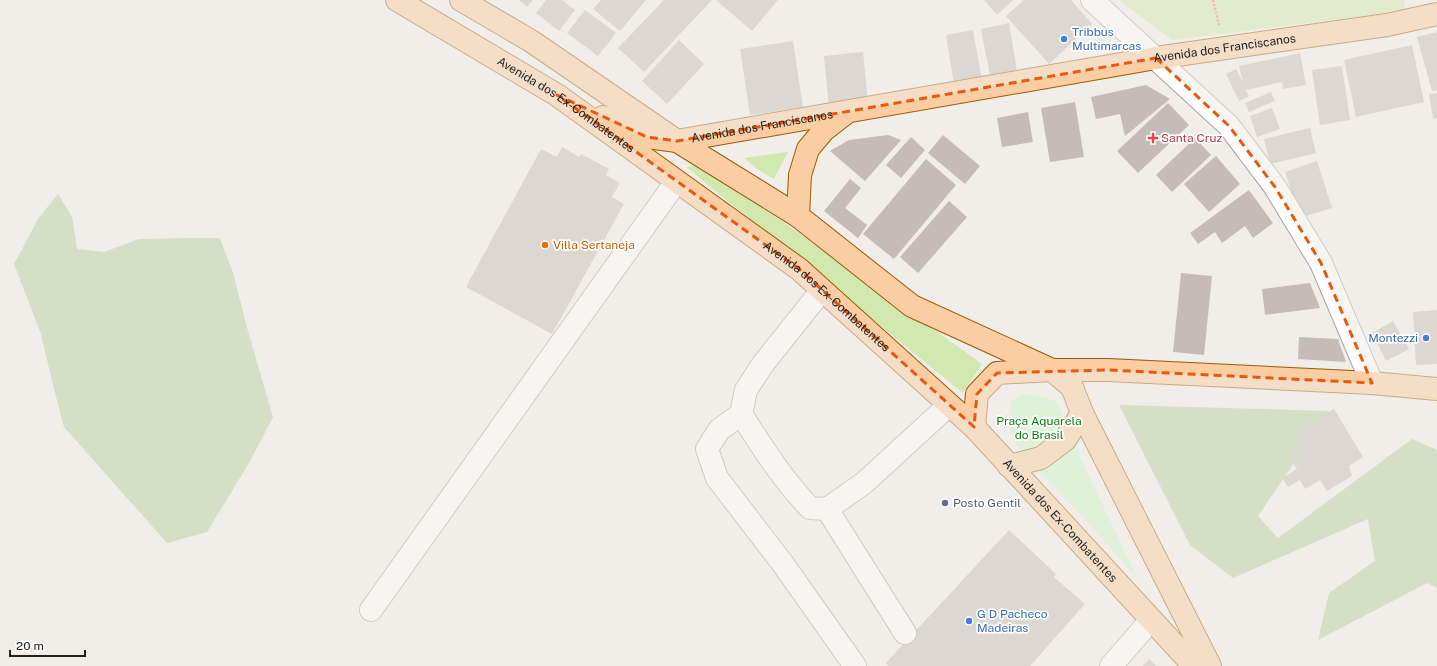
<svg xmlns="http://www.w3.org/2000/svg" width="1437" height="666" font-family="'Public Sans',sans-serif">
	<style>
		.grass { fill: #d1e9af }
		.forest { fill: #b1cf9d }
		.park { fill: #c7f9c7 }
		.building { fill: #c6bcb7 }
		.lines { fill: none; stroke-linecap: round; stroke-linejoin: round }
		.minor-casing { stroke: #a5a5a5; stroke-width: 24 }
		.major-casing { stroke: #9b5b03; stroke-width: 24 }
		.path { stroke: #f77472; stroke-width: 2.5; stroke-dasharray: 2 2; stroke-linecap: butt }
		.minor { stroke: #fff; stroke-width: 22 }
		.major { stroke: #facda3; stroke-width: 22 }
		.marked { fill: none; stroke: #e8590c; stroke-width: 3; stroke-dasharray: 8 5; stroke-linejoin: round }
		.shop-dot { fill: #3f7fe0; stroke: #fff; stroke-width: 1.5 }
		.health-dot { fill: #e0444e; stroke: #fff; stroke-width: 1.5 }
		.food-dot { fill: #e8710a; stroke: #fff; stroke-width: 1.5 }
		.service-dot { fill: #5c6f8a; stroke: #fff; stroke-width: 1.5 }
		.labels { text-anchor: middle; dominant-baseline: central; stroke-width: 3.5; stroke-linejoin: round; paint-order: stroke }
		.shop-label { font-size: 12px; fill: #366cbe; stroke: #fff; text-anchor: start }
		.street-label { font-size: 12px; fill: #212121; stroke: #fff }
		.health-label { font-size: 12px; fill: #be3a42; stroke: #fff; text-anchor: start }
		.food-label { font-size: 12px; fill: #c56008; stroke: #fff; text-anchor: start }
		.park-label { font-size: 12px; fill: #0f800e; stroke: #fff }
		.service-label { font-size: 12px; fill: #4e5e75; stroke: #fff; text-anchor: start }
	</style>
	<rect width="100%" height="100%" fill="#f1ede8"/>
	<g class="grass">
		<polygon points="1119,0 1404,0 1405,11 1172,40"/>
		<polygon points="788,152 774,179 757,169 744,158"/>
		<polygon points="702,164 982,364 963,393 686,167"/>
	</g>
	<g class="forest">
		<polygon points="58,194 72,217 77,249 104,252 139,239 189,238 220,238 233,273 248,331 273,417 249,463 207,532 167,543 64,427 52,381 41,334 14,264 38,219"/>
		<polygon points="1119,405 1329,411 1258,516 1278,538 1412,439 1437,450 1437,588 1427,583 1318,640 1329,593 1375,561 1368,519 1233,578 1190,545"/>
	</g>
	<path class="park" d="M1023,394C1036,394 1046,398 1057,402L1081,459L1137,578C1112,550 1087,522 1061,494C1048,479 1024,459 1015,442C1007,428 1008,415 1012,400Z"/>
	<g class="building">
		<polygon points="519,0 533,0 527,7"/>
		<polygon points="546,0 562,0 575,10 559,31 536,13"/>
		<polygon points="601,0 646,0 620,31 593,9"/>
		<polygon points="664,0 712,0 644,72 618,48"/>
		<polygon points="716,0 778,0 752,31"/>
		<polygon points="984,0 1013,0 997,15"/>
		<polygon points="1024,0 1071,0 1092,24 1049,64 1006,16"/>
		<polygon points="585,10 616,33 598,56 567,33"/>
		<polygon points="1009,23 1017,71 990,76 981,29"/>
		<polygon points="973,30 982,80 954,85 946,35"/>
		<polygon points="1437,32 1437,90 1432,91 1417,37"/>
		<polygon points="679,40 704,64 667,104 642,81"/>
		<polygon points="793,41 803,107 750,115 740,49"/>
		<polygon points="1412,45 1424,102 1356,117 1344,60"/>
		<polygon points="863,52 868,102 829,107 824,56"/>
		<polygon points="1300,53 1306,85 1283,89 1282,82 1246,90 1249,96 1239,101 1226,74 1236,69 1243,83 1239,66"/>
		<polygon points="1342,66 1350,120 1320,125 1312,70"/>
		<polygon points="1146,85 1170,99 1125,136 1120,114 1096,119 1091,97"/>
		<polygon points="1271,92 1275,101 1249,112 1245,103"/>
		<polygon points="1437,93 1437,118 1433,119 1429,94"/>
		<polygon points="1075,102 1084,157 1050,162 1041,108"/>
		<polygon points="1168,103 1189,125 1138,173 1117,151"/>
		<polygon points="1272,108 1280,129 1257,137 1250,116"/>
		<polygon points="1028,112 1033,142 1002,147 997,118"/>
		<polygon points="1310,128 1316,153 1270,164 1264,139"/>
		<polygon points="888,135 901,140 865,181 830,151 849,140"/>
		<polygon points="943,135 980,166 965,184 928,153"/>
		<polygon points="911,137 925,150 901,178 886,165"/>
		<polygon points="1195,138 1211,155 1172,192 1156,175"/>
		<polygon points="562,147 579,157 581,154 609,169 606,175 620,183 612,197 624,204 552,334 466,287 541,149 557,157"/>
		<polygon points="1216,156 1240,184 1209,212 1184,184"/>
		<polygon points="926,159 956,185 894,259 863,234"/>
		<polygon points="1317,161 1332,208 1300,218 1285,172"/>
		<polygon points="850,179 861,188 845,208 867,225 858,238 824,211"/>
		<polygon points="1249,190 1273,223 1253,238 1245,226 1222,243 1215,232 1198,244 1190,233"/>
		<polygon points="949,201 967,217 918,273 900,257"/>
		<polygon points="1181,273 1212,276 1204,355 1173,352"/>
		<polygon points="1310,283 1320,308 1265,315 1262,289"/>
		<polygon points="1437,310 1437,364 1416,365 1413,312"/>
		<polygon points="1393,321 1409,349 1386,361 1372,333"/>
		<polygon points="1299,337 1338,339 1346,362 1298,359"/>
		<polygon points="1334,409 1363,457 1349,466 1352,476 1327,491 1320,480 1305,489 1300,480 1288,487 1282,478 1297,469 1291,459 1300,454 1293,441 1301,437 1297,431"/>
		<polygon points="1009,530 1056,574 1054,577 1085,604 1030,666 888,666 886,663"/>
		<polygon points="1149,659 1156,666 1143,666"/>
	</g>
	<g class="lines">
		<defs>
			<g id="minor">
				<polyline points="1092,0 1229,126 1275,187 1321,263 1372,383"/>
				<path d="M822,290L763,364L746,390L741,414C762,447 783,480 810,508L827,509L864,483L949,405"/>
				<polyline points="741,414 719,430 707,449 717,478 783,564 855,666"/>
				<polyline points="827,509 905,633"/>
				<polyline points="371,610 676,182"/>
				<polyline points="1111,666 1151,620"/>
			</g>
			<g id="major">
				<path id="s1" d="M397,0L557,95L799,269L974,427L1194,666"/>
				<polyline points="461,0 531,41 677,141 798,216 912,306 1052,370 1072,387 1082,413 1210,666"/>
				<path id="s2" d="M603,117L647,137L677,141L1156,58L1387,25L1437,14"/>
				<polyline points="798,216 800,175 808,149 824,130 846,113"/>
				<polyline points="974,427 977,394 997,373 1052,370 1108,370 1372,383 1437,389"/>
				<polyline points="1009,466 1041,458 1065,440 1082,413"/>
			</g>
		</defs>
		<use href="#minor" class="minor-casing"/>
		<use href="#major" class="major-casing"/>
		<polyline class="path" points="1213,0 1219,25"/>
		<use href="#minor" class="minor"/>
		<use href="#major" class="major"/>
	</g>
	<path d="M0 0H1437V666H0ZM1156,58L1229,126L1275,187L1321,263L1372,383L1108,370L997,373L977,394L974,427L799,269L557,95L647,137L677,141Z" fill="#f1ede8" fill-opacity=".55" fill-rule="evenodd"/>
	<path class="marked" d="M1156,58L1229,126L1275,187L1321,263L1372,383L1108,370L997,373L977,394L974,427L799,269L557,95L647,137L677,141Z"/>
	<g class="shop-dot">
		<circle cx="1064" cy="39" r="4"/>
		<circle cx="1426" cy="338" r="4"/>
		<circle cx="969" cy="621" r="4"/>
	</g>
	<path class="health-dot" d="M1151 132h4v4h4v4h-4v4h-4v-4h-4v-4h4z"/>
	<circle class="food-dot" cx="545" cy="245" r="4"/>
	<circle class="service-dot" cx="945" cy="503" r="4"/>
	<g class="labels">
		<g class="shop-label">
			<text x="1072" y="32">Tribbus<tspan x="1072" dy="14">Multimarcas</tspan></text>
			<text x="1418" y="338" text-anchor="end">Montezzi</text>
			<text x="977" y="614">G D Pacheco<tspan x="977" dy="14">Madeiras</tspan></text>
		</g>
		<g class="street-label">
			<text stroke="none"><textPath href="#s2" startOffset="634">Avenida dos Franciscanos</textPath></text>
			<text stroke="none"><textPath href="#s1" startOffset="199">Avenida dos Ex-Combatentes</textPath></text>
			<text stroke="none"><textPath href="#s2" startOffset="165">Avenida dos Franciscanos</textPath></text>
			<text stroke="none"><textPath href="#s1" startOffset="523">Avenida dos Ex-Combatentes</textPath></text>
			<text stroke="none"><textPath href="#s1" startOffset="847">Avenida dos Ex-Combatentes</textPath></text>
		</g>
		<g class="health-label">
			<text x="1161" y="138">Santa Cruz</text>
		</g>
		<g class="food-label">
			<text x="553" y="245">Villa Sertaneja</text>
		</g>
		<g class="park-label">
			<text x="1039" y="421">Praça Aquarela<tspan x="1039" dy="14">do Brasil</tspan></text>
		</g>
		<g class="service-label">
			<text x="953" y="503">Posto Gentil</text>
		</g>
	</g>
	<path d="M10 650v6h75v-6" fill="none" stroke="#212121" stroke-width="2"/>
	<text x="16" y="650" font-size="12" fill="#212121" stroke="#ffffff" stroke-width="3" paint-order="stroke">20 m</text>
</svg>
